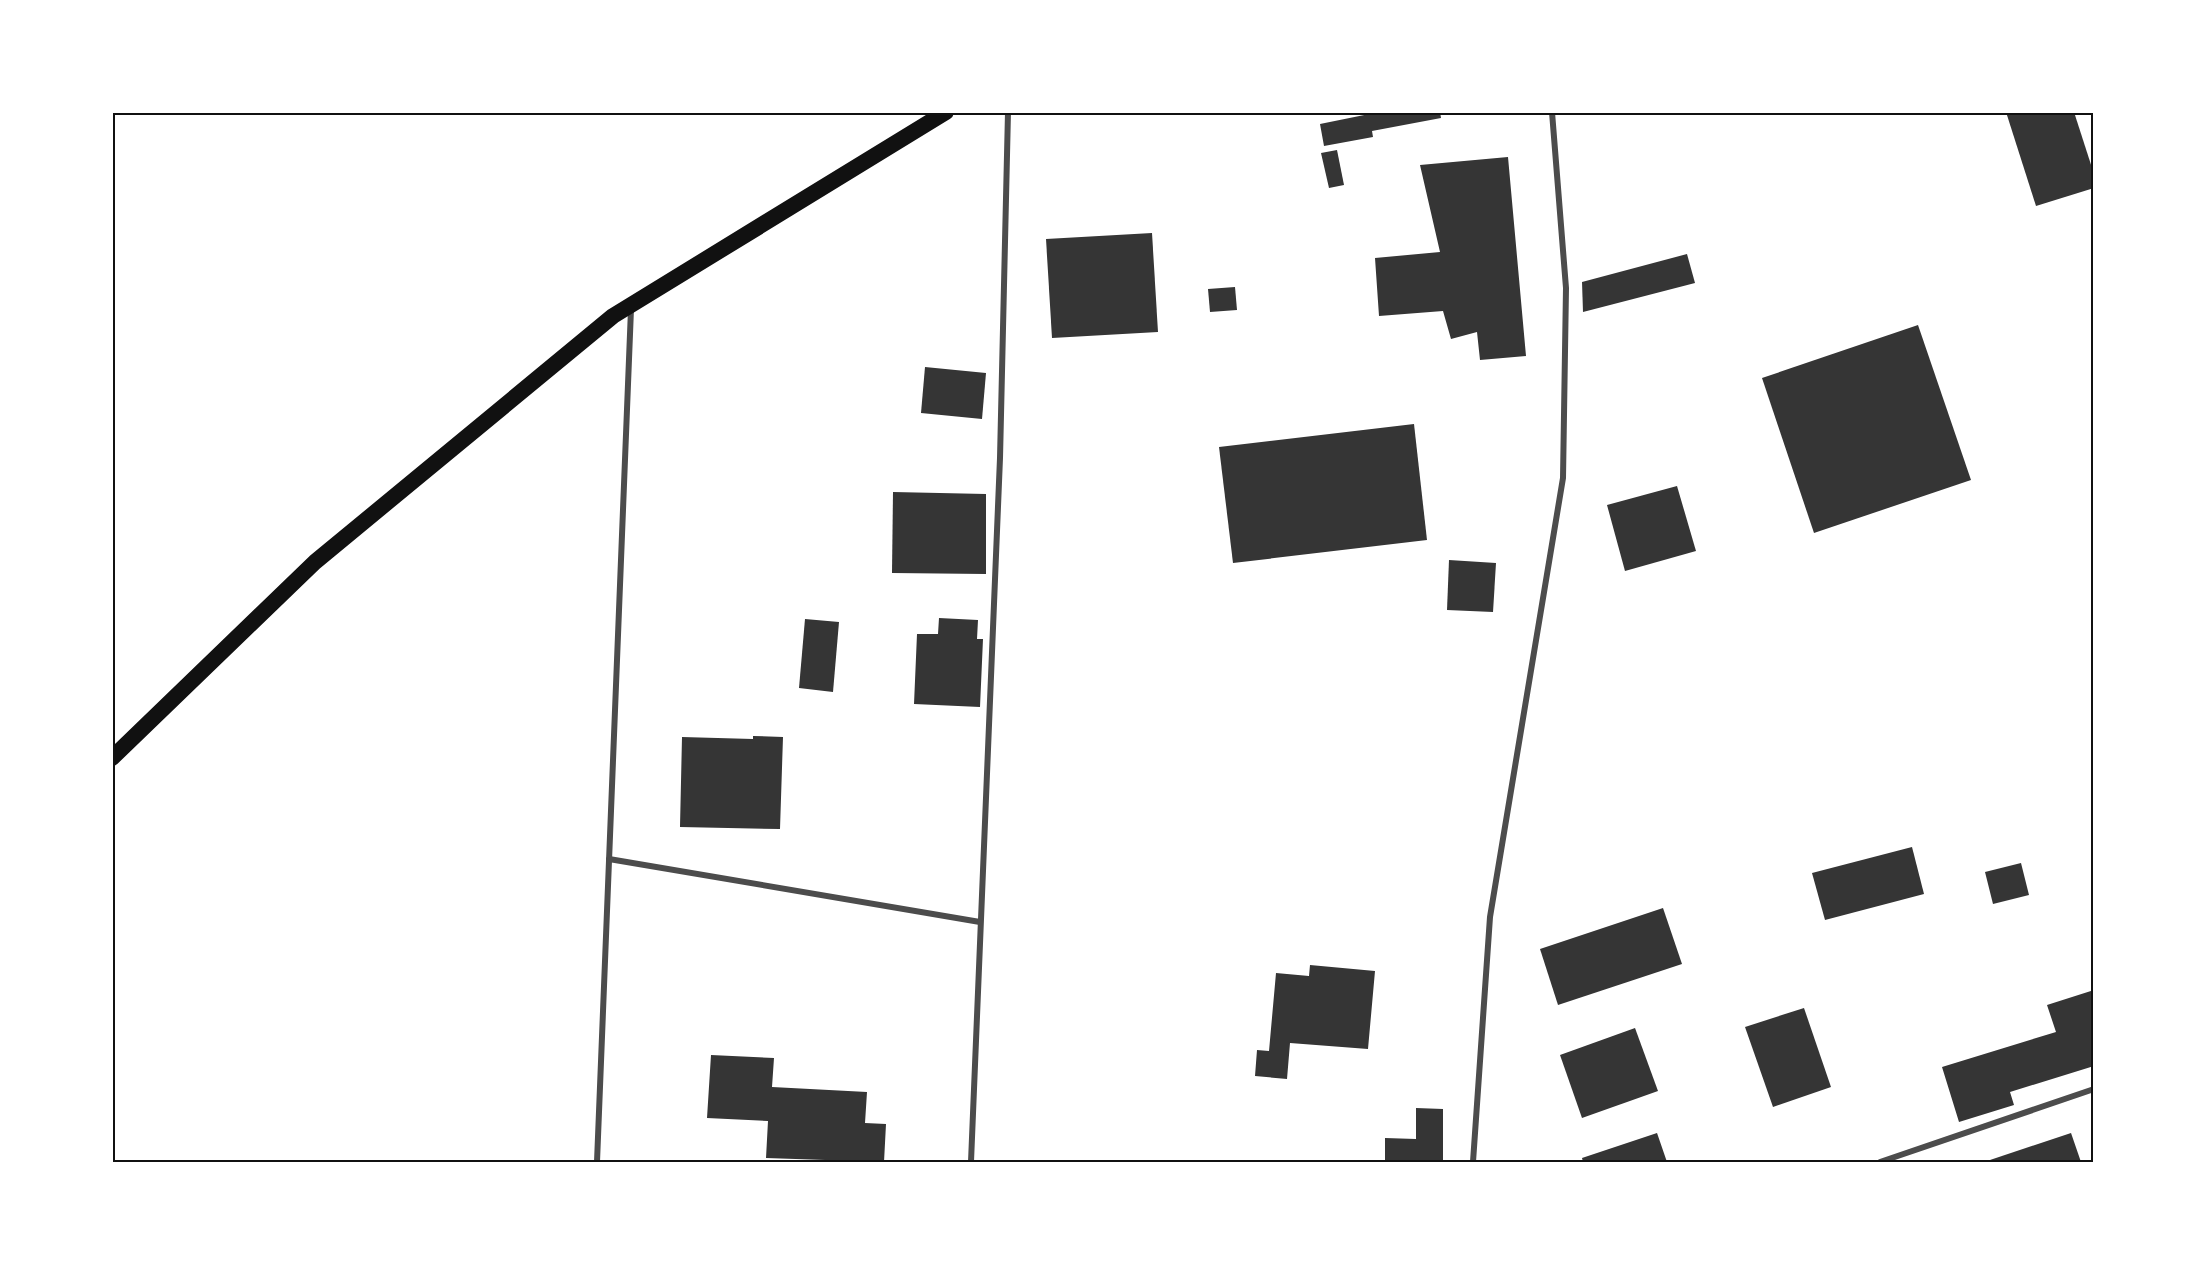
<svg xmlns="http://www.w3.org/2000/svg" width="2206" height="1275" font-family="'Fira Sans',sans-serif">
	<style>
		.building { fill: #353535 }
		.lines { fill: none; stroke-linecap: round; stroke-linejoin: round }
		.minor { stroke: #4c4c4c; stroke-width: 6 }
		.trunk { stroke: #111; stroke-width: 16 }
		.neatline { fill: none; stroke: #111; stroke-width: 2 }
	</style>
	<rect width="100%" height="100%" fill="#fff"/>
	<g class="building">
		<polygon points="1379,112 1440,112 1441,118 1372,131 1373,137 1324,146 1320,124"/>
		<polygon points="2006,112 2074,112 2094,174 2094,188 2036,206"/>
		<polygon points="1337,150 1344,185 1329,188 1321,153"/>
		<polygon points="1508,157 1526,356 1480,360 1477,332 1451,339 1443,311 1379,316 1375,258 1440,252 1420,165"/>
		<polygon points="1152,233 1158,332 1052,338 1046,239"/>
		<polygon points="1687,254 1695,283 1583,312 1582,282"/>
		<polygon points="1235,287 1237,310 1210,312 1208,289"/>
		<polygon points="1918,325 1971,480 1814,533 1762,378"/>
		<polygon points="925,367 986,373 982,419 921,413"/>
		<polygon points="1414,424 1427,540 1233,563 1219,447"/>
		<polygon points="1677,486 1696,551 1625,571 1607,505"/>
		<polygon points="893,492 986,494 986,574 892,573"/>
		<polygon points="1449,560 1496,563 1493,612 1447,610"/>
		<polygon points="939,618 978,620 977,639 983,639 980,707 914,704 917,634 938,634"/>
		<polygon points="805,619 839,622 833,692 799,688"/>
		<polygon points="753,736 783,737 780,829 680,827 682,737 753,739"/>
		<polygon points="1912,847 1924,894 1825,920 1812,873"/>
		<polygon points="2021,863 2029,895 1993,904 1985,872"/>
		<polygon points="1663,908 1682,964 1558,1005 1540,949"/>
		<polygon points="1310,965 1375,971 1368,1049 1290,1043 1287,1079 1255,1076 1257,1050 1269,1051 1276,973 1309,976"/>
		<polygon points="2094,990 2094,1066 2010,1092 2014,1105 1959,1122 1942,1067 2056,1032 2047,1005"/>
		<polygon points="1804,1008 1831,1087 1773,1107 1745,1027"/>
		<polygon points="1635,1028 1658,1091 1582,1118 1560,1055"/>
		<polygon points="711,1055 774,1058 772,1087 867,1092 865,1123 886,1124 884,1162 766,1158 768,1121 707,1118"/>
		<polygon points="1416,1108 1443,1109 1443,1162 1385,1162 1385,1138 1416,1139"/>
		<polygon points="1657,1133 1667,1162 1583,1162 1582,1158"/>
		<polygon points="2071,1133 2081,1162 1984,1162"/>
	</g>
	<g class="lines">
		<g class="minor">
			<polyline points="609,859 980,922"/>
			<polyline points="597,1162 631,309"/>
			<polyline points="971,1162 1000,458 1008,112"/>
			<polyline points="1473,1162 1490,917 1563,478 1566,288 1552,112"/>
			<polyline points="1880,1162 2094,1089"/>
		</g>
		<polyline class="trunk" points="112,758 315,562 613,316 946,112"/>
	</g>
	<rect width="2206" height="1275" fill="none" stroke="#ffffff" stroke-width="228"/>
	<rect x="114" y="114" width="1978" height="1047" class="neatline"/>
</svg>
